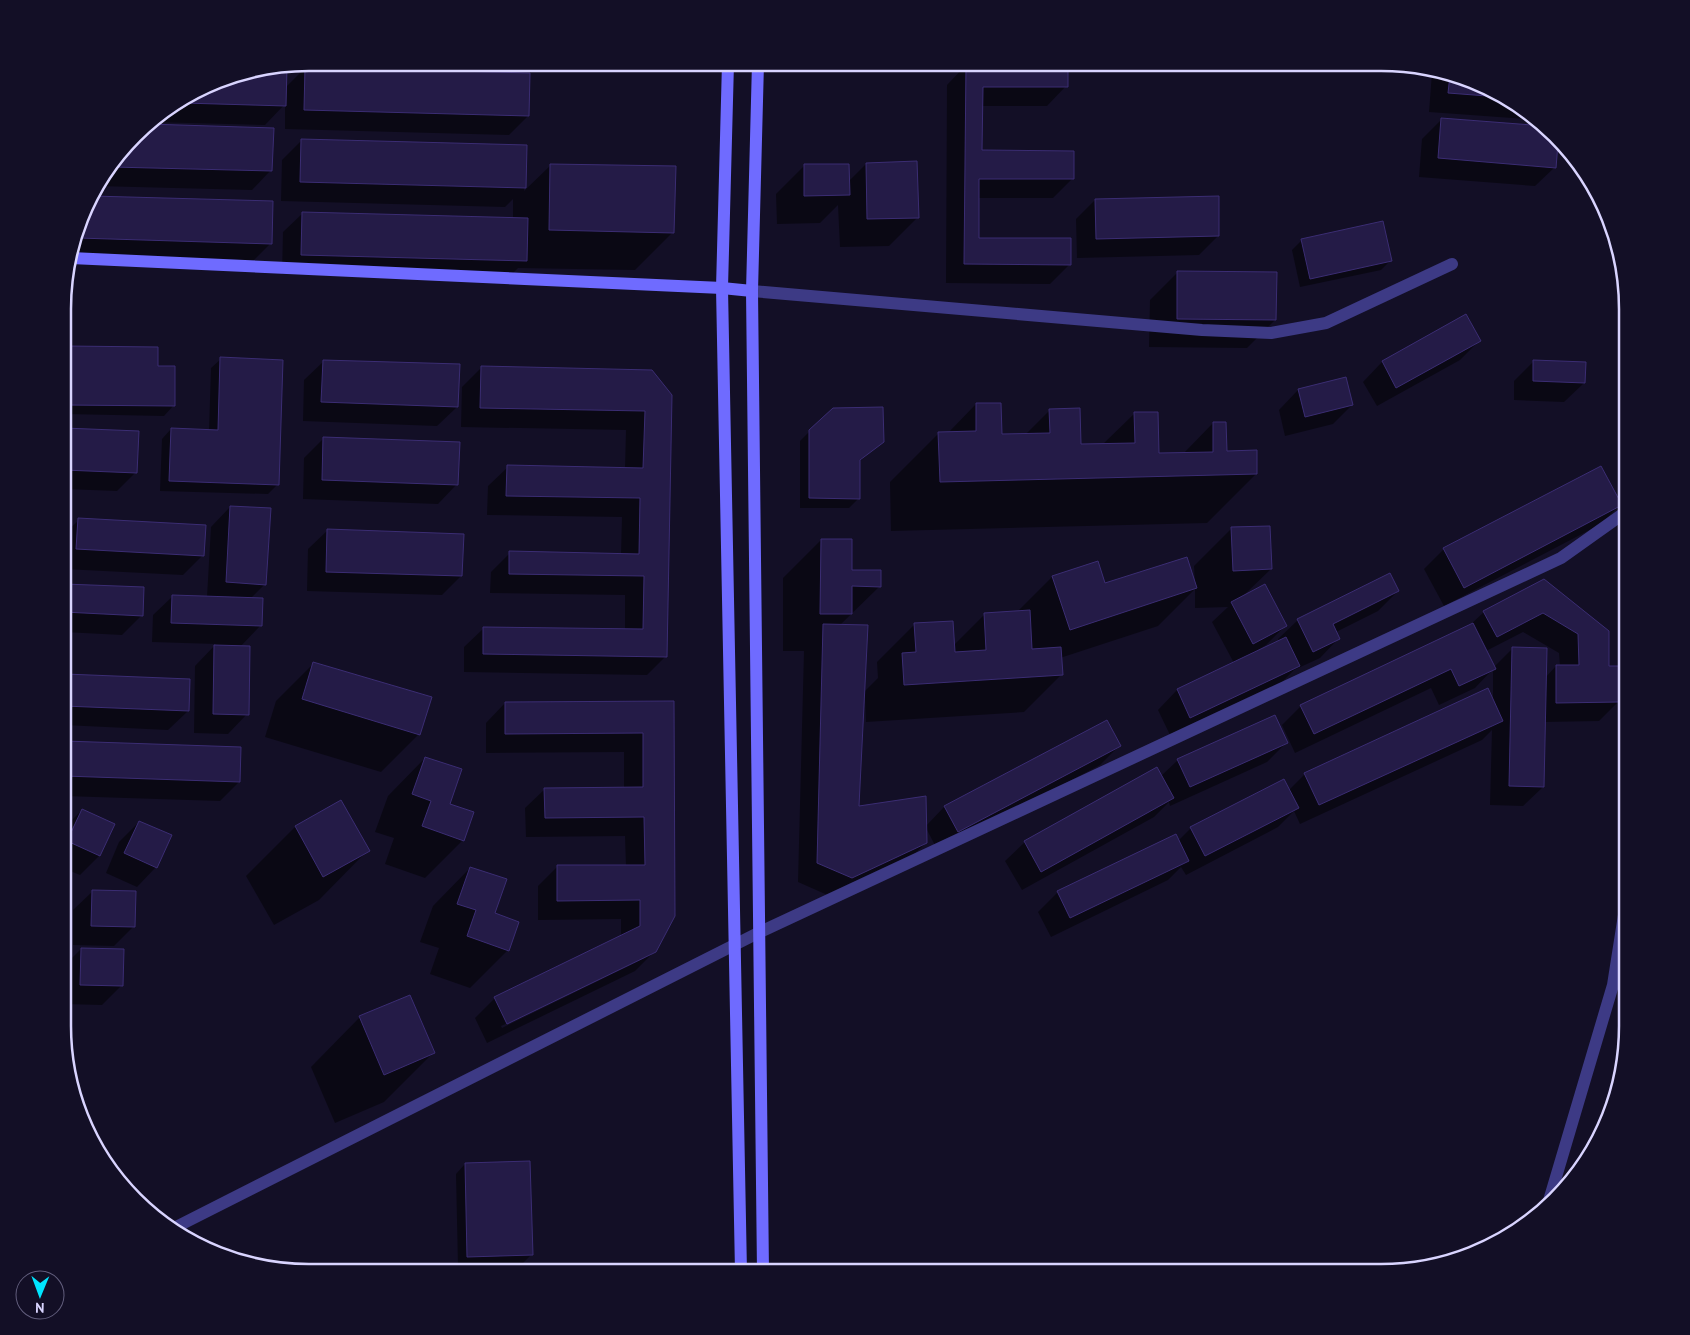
<svg xmlns="http://www.w3.org/2000/svg" width="1690" height="1335" font-family="'PT Sans',sans-serif">
	<style>
		.shadow { fill: #0007; fill-rule: evenodd }
		.building { fill: #241b47; stroke: #3b2d73 }
		.lines { fill: none; stroke-linecap: round; stroke-linejoin: round }
		.minor { stroke: #3d3a85; stroke-width: 12 }
		.tertiary { stroke: #3d3a85; stroke-width: 12 }
		.secondary { stroke: #6f6bff; stroke-width: 12 }
		.rim { fill: none; stroke: #d9d4ff; stroke-width: 2.5 }
	</style>
	<rect width="100%" height="100%" fill="#130f26"/>
	<g class="shadow">
		<polygon points="966,65 1066,86 1047,106 982,106 981,152 1072,179 1053,198 978,198 977,239 1070,264 1050,284 946,283 947,85"/>
		<polygon points="286,66 285,88 305,68 528,116 509,135 285,129 285,104 265,125 151,122 230,76"/>
		<polygon points="1434,72 1475,81 1538,120 1429,112 1432,73"/>
		<polygon points="1442,119 1555,167 1535,186 1419,177 1422,139"/>
		<polygon points="146,125 272,129 271,170 252,190 96,186"/>
		<polygon points="302,140 526,146 524,191 551,165 673,232 635,270 518,268 506,280 282,274 283,232 303,213 513,219 513,199 505,207 281,201 282,160"/>
		<polygon points="866,164 918,217 889,246 840,247 838,205 820,223 777,224 776,194 804,166 848,182"/>
		<polygon points="92,197 271,243 251,263 71,258"/>
		<polygon points="1095,200 1218,236 1199,255 1077,258 1076,219"/>
		<polygon points="1302,240 1391,260 1381,270 1300,287 1292,250"/>
		<polygon points="1178,272 1275,320 1247,348 1149,347 1150,300"/>
		<polygon points="1465,316 1479,341 1460,360 1377,406 1363,382 1382,362"/>
		<polygon points="65,347 157,348 156,367 173,406 164,416 64,414"/>
		<polygon points="221,359 278,484 268,494 160,491 162,439 171,429 209,431 211,368"/>
		<polygon points="324,361 457,407 437,426 303,421 304,380"/>
		<polygon points="1534,361 1584,383 1564,402 1514,400 1514,381"/>
		<polygon points="481,368 651,371 666,656 647,675 464,672 464,647 484,628 625,630 625,595 490,593 491,572 510,553 621,555 622,517 487,515 488,486 508,467 625,469 626,430 461,427 462,387"/>
		<polygon points="1345,378 1352,405 1333,424 1285,436 1279,410 1298,390"/>
		<polygon points="976,404 1001,436 1025,435 1050,410 1080,446 1102,445 1135,413 1158,454 1183,454 1213,423 1226,452 1256,474 1207,523 891,531 890,482 939,433 948,433"/>
		<polygon points="64,430 136,472 117,491 64,489"/>
		<polygon points="810,431 882,441 859,462 859,498 849,508 800,508 800,441"/>
		<polygon points="324,438 457,484 438,504 303,499 304,458"/>
		<polygon points="1600,467 1620,505 1601,524 1444,606 1424,569 1444,549"/>
		<polygon points="230,507 265,584 250,599 260,626 240,647 247,714 228,734 194,733 195,666 216,644 152,642 153,615 173,596 207,597 211,527"/>
		<polygon points="79,520 203,555 183,575 64,569 64,534"/>
		<polygon points="1232,528 1271,569 1243,596 1285,626 1266,645 1258,650 1259,652 1279,642 1278,639 1298,620 1398,591 1378,611 1336,632 1339,638 1320,658 1294,670 1279,685 1171,737 1158,710 1177,690 1234,663 1212,622 1228,607 1195,608 1195,589 1158,626 1060,658 1062,674 1024,712 866,722 865,699 863,699 858,808 926,826 944,807 1106,721 1119,746 1100,765 938,851 926,828 926,843 906,862 832,897 798,882 804,651 783,651 783,578 821,540 851,571 880,586 840,625 863,693 878,678 877,662 915,624 954,645 985,614 1017,612 1052,577 1105,585 1195,582 1194,566"/>
		<polygon points="328,530 461,576 442,595 307,591 308,549"/>
		<path d="M1544,581L1608,667L1618,702L1599,721L1544,722L1543,787L1523,806L1490,805L1492,730L1482,740L1300,824L1294,811L1278,827L1186,875L1181,867L1168,880L1051,937L1038,912L1058,892L1178,841L1191,828L1288,791L1305,774L1493,701V669L1475,688L1439,705L1431,688L1295,753L1282,725L1301,706L1470,625L1484,612ZM1523,632L1559,653L1560,666H1556L1545,678L1513,648L1493,668L1486,651Z"/>
		<polygon points="64,585 142,615 122,635 64,632"/>
		<polygon points="314,663 419,734 381,772 265,737 276,701"/>
		<polygon points="65,675 188,711 168,730 64,725 64,676"/>
		<path d="M673,702L655,951L635,971L487,1043L475,1018L495,998L621,937V919L538,920V886L557,867L626,866L625,836L526,837L525,808L545,789L624,788V752L486,753V723L505,703ZM645,956V958L502,1028L501,1026Z"/>
		<polygon points="64,742 240,748 239,782 220,801 64,796"/>
		<polygon points="1286,743 1267,762 1170,806 1169,802 1154,817 1022,890 1005,861 1025,842 1161,776 1178,760"/>
		<polygon points="425,758 449,804 463,840 425,878 385,864 394,838 375,832 388,796"/>
		<polygon points="341,802 368,850 319,900 274,925 246,876 295,827"/>
		<polygon points="82,810 99,856 80,875 63,868 63,829"/>
		<polygon points="139,822 156,867 137,887 106,873 119,842"/>
		<polygon points="470,868 494,914 508,950 470,988 430,974 439,948 420,942 433,906"/>
		<polygon points="93,891 133,927 114,946 73,945 73,910"/>
		<polygon points="81,949 122,985 102,1005 63,1004 63,967"/>
		<polygon points="360,1017 433,1053 384,1102 335,1123 311,1067"/>
		<polygon points="465,1164 531,1255 522,1264 458,1266 456,1174"/>
	</g>
	<g class="building">
		<polygon points="966,64 1068,65 1068,87 983,87 982,150 1074,151 1074,179 979,179 979,238 1071,238 1071,265 964,264"/>
		<polygon points="287,66 286,106 183,103 230,76"/>
		<polygon points="305,67 530,73 529,116 304,110"/>
		<polygon points="1450,75 1475,81 1500,97 1448,93"/>
		<polygon points="1441,118 1545,126 1558,143 1556,168 1438,158"/>
		<polygon points="147,124 274,128 272,171 112,167"/>
		<polygon points="301,139 527,145 526,188 300,182"/>
		<polygon points="917,161 919,218 867,219 866,163"/>
		<polygon points="550,164 676,166 674,233 549,230"/>
		<polygon points="804,164 849,164 850,195 804,196"/>
		<polygon points="92,196 273,201 272,244 78,238"/>
		<polygon points="1219,196 1219,236 1096,239 1095,199"/>
		<polygon points="302,212 528,218 527,261 301,255"/>
		<polygon points="1383,221 1392,261 1310,279 1301,239"/>
		<polygon points="1177,271 1277,272 1276,320 1177,319"/>
		<polygon points="1466,314 1481,341 1396,388 1382,361"/>
		<polygon points="65,346 158,347 158,366 175,366 175,406 64,405"/>
		<polygon points="220,357 283,360 279,485 169,481 171,428 218,430"/>
		<polygon points="323,360 460,364 458,407 321,402"/>
		<polygon points="1533,360 1586,362 1585,383 1533,381"/>
		<polygon points="481,366 652,370 672,395 667,657 483,654 483,627 643,629 644,576 509,574 509,551 639,554 640,498 506,496 507,465 643,468 645,411 480,408"/>
		<polygon points="1346,377 1353,405 1305,417 1298,389"/>
		<polygon points="976,403 1001,403 1002,434 1050,433 1049,409 1080,408 1081,444 1135,443 1134,412 1158,412 1159,453 1213,452 1213,422 1226,422 1227,451 1257,450 1257,474 940,482 938,432 976,431"/>
		<polygon points="883,407 884,442 860,460 860,499 809,498 809,430 833,408"/>
		<polygon points="64,428 139,431 137,473 64,470"/>
		<polygon points="323,437 460,442 458,485 322,480"/>
		<polygon points="1601,466 1622,505 1464,588 1443,548"/>
		<polygon points="230,506 271,508 266,585 226,582"/>
		<polygon points="78,518 206,525 204,556 76,549"/>
		<polygon points="1270,526 1272,569 1233,571 1231,527"/>
		<polygon points="327,529 464,534 462,576 326,572"/>
		<polygon points="821,539 852,539 852,570 881,570 881,587 852,586 852,614 820,614"/>
		<polygon points="1187,557 1197,588 1070,630 1052,576 1098,561 1105,583"/>
		<polygon points="1390,573 1399,591 1333,624 1340,639 1313,652 1297,619"/>
		<polygon points="1544,579 1609,631 1609,666 1619,666 1619,702 1556,703 1556,665 1579,665 1578,634 1543,613 1497,637 1483,611"/>
		<polygon points="64,584 144,587 143,616 64,612"/>
		<polygon points="1265,584 1287,626 1253,644 1231,602"/>
		<polygon points="172,595 263,598 262,626 171,623"/>
		<polygon points="1030,610 1032,649 1061,647 1063,675 904,685 902,653 916,652 914,623 953,621 955,652 986,650 984,613"/>
		<polygon points="1473,623 1496,669 1459,686 1451,669 1314,734 1300,705"/>
		<polygon points="823,624 868,625 859,806 926,796 927,843 852,878 817,863"/>
		<polygon points="1286,637 1300,666 1190,718 1177,689"/>
		<polygon points="214,645 250,646 249,715 213,714"/>
		<polygon points="1512,647 1547,648 1544,787 1509,786"/>
		<polygon points="313,662 432,697 420,735 302,699"/>
		<polygon points="65,674 190,679 189,711 64,706"/>
		<polygon points="1488,688 1503,721 1319,805 1304,773"/>
		<polygon points="674,701 675,916 656,952 507,1024 494,997 640,926 640,900 557,901 557,865 645,865 644,817 545,818 544,788 643,787 643,733 505,734 505,702"/>
		<polygon points="1275,715 1288,743 1190,787 1177,759"/>
		<polygon points="1107,720 1121,746 958,832 944,806"/>
		<polygon points="64,741 241,747 240,782 64,776"/>
		<polygon points="425,757 462,769 450,804 474,812 464,841 422,826 431,801 412,794"/>
		<polygon points="1157,767 1174,798 1041,872 1024,841"/>
		<polygon points="1284,779 1299,808 1205,856 1190,827"/>
		<polygon points="341,800 370,851 323,877 295,826"/>
		<polygon points="82,809 115,824 100,856 67,841"/>
		<polygon points="139,821 172,835 157,868 124,853"/>
		<polygon points="1176,834 1189,861 1070,918 1057,891"/>
		<polygon points="470,867 507,879 495,913 519,922 509,951 467,936 476,910 457,904"/>
		<polygon points="92,890 136,891 135,927 91,926"/>
		<polygon points="81,948 124,949 123,986 80,985"/>
		<polygon points="410,995 435,1053 384,1075 359,1016"/>
		<polygon points="530,1161 533,1255 467,1257 465,1163"/>
	</g>
	<g class="lines">
		<polyline class="minor" points="752,291 1202,330 1271,333 1326,323 1452,264"/>
		<g class="tertiary">
			<polyline points="1548,1204 1613,985 1627,896"/>
			<polyline points="174,1228 758,933 1561,558 1627,511"/>
		</g>
		<g class="secondary">
			<polyline points="728,63 722,288 741,1272"/>
			<polyline points="758,63 752,291 763,1272"/>
			<polyline points="71,258 722,288 752,291"/>
		</g>
	</g>
	<path d="M0 0H1690V1335H0ZM309 71H1381A238 238 0 0 1 1619 309V1026A238 238 0 0 1 1381 1264H309A238 238 0 0 1 71 1026V309A238 238 0 0 1 309 71Z" fill="#130f26" fill-rule="evenodd"/>
	<path class="rim" d="M309 71H1381A238 238 0 0 1 1619 309V1026A238 238 0 0 1 1381 1264H309A238 238 0 0 1 71 1026V309A238 238 0 0 1 309 71Z"/>
	<g transform="translate(40 1295) rotate(181)"><circle r="24" fill="#130f26" stroke="#625e7d"/>
	<path d="M0-4L9 19L0 12L-9 19Z" fill="#00e5ff"/>
	<text y="-8" font-size="14" font-weight="bold" text-anchor="middle" fill="#d9d4ff">N</text>
	</g>
</svg>
